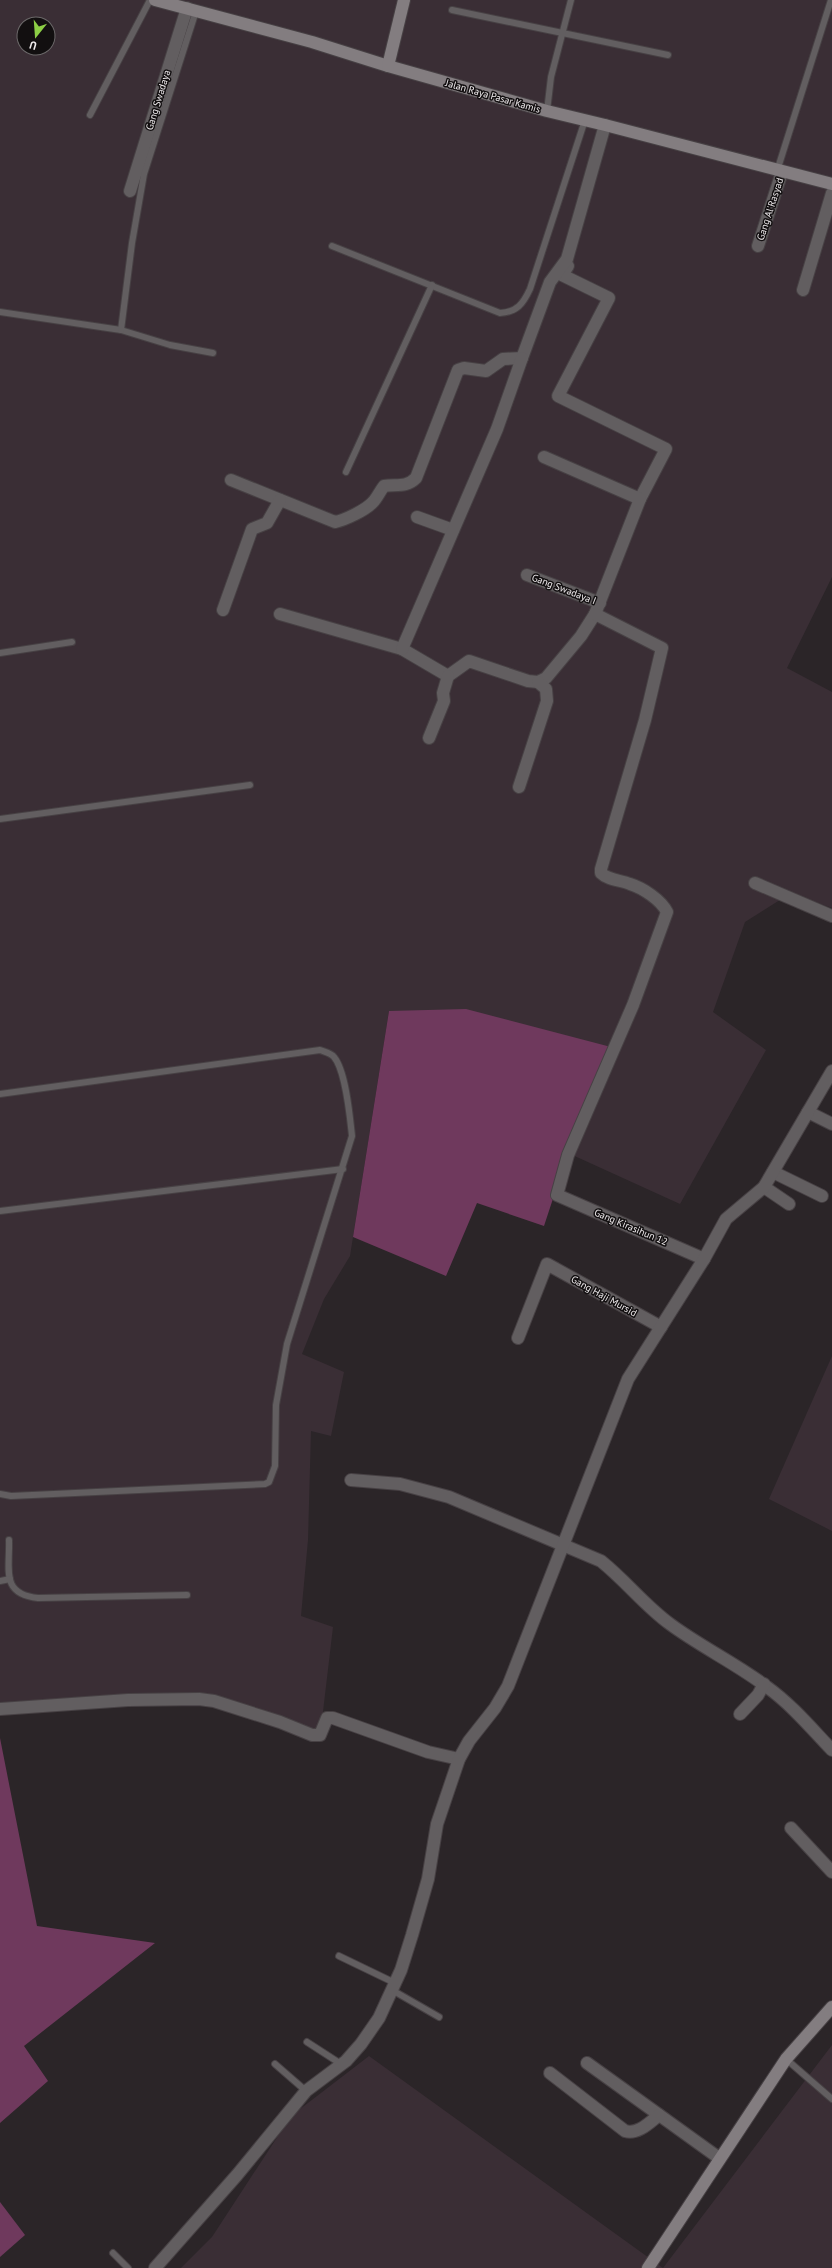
<svg xmlns="http://www.w3.org/2000/svg" width="832" height="2268" font-family="'PT Sans',sans-serif">
	<style>
		.built { fill: #3a2e35; fill-rule: evenodd }
		.green { fill: #6f395d }
		.lines { fill: none; stroke-linecap: round; stroke-linejoin: round }
		.lane-casing { stroke: #474144; stroke-width: 8 }
		.street-casing { stroke: #474144; stroke-width: 14 }
		.secondary-casing { stroke: #474144; stroke-width: 14 }
		.lane { stroke: #625e60; stroke-width: 6 }
		.street { stroke: #625e60; stroke-width: 12 }
		.secondary { stroke: #837d80; stroke-width: 12 }
		.labels { text-anchor: middle; dominant-baseline: central; stroke-width: 3; stroke-linejoin: round; paint-order: stroke }
		.street-label { font-size: 10px; fill: #f1edef; stroke: #120f10 }
	</style>
	<rect width="100%" height="100%" fill="#2b2528"/>
	<g class="built">
		<path d="M0,0H832V577L787,668L832,692V908L791,893L745,922L713,1012L766,1050L680,1204L568,1153L389,1011L350,1256L324,1299L302,1354L344,1372L331,1436L311,1431L308,1540L301,1616L333,1627L320,1737L212,1696L0,1706ZM24,24H48V48H24Z"/>
		<polygon points="832,1356 832,1531 769,1499"/>
		<polygon points="832,2045 832,2268 181,2268 212,2237 291,2116 369,2056 663,2268"/>
	</g>
	<g class="green">
		<polygon points="466,1009 611,1047 568,1153 544,1226 477,1203 446,1276 353,1237 389,1011"/>
		<polygon points="0,1738 37,1926 155,1943 24,2046 48,2081 0,2123"/>
		<polygon points="0,2202 25,2235 0,2257"/>
	</g>
	<g class="lines">
		<defs>
			<g id="lane">
				<polyline points="452,10 668,55"/>
				<polyline points="547,111 551,77 571,0"/>
				<polyline points="90,115 150,0"/>
				<polyline points="777,171 831,0"/>
				<path d="M332,246L500,313C517,312 523,304 530,289L585,120"/>
				<polyline points="0,312 121,330 170,345 213,353"/>
				<polyline points="121,330 132,243 144,174 196,11"/>
				<polyline points="346,472 432,285"/>
				<polyline points="0,653 72,642"/>
				<polyline points="0,819 250,785"/>
				<path d="M0,1094L320,1050C325,1052 331,1053 334,1057C346,1071 350,1118 352,1136L287,1344L276,1405L275,1466L269,1482L265,1484L11,1496L0,1494"/>
				<polyline points="0,1211 343,1169"/>
				<path d="M9,1540C10,1569 0,1594 38,1598L187,1595"/>
				<polyline points="0,1581 10,1579"/>
				<polyline points="339,1956 395,1983"/>
				<polyline points="392,1990 439,2017"/>
				<polyline points="307,2042 341,2064"/>
				<polyline points="786,2059 832,2099"/>
				<polyline points="275,2064 306,2091"/>
				<polyline points="113,2253 128,2268"/>
			</g>
			<g id="street">
				<polyline points="130,191 187,8"/>
				<polyline points="758,246 782,172"/>
				<polyline points="568,266 562,275 609,298 558,396 666,449 640,499"/>
				<polyline points="803,290 832,193"/>
				<path d="M231,480L335,522C345,520 366,510 373,502C377,498 380,491 384,486C396,484 406,488 416,478L458,370L464,368L486,371L503,359L522,358L550,282L567,259L605,125"/>
				<polyline points="417,517 453,530"/>
				<polyline points="527,575 600,603"/>
				<polyline points="223,610 252,529 267,523 280,500"/>
				<polyline points="280,614 402,649 448,676 469,661 528,681 538,682 546,678 581,636 595,614 640,499 544,457"/>
				<path d="M595,614L662,648L645,720L601,869V873C608,880 620,880 630,884C643,888 661,900 667,912L633,1005L568,1155L557,1195L704,1259"/>
				<polyline points="402,649 497,429 522,358"/>
				<polyline points="429,738 444,701 443,693 448,676"/>
				<polyline points="519,787 547,701 546,689 538,682"/>
				<polyline points="755,883 832,916"/>
				<polyline points="808,1112 832,1124"/>
				<polyline points="773,1172 822,1196"/>
				<polyline points="764,1187 789,1204"/>
				<polyline points="518,1338 547,1264 661,1327"/>
				<path d="M351,1480L400,1484L449,1497L601,1561C626,1581 645,1606 670,1624C701,1647 737,1664 767,1687C792,1705 811,1728 832,1750"/>
				<polyline points="0,1709 128,1700 199,1699 214,1701 280,1722 312,1735 320,1735 327,1718 333,1718 428,1752 459,1759"/>
				<polyline points="740,1714 758,1695 764,1684"/>
				<polyline points="791,1828 832,1872"/>
				<polyline points="587,2063 719,2158"/>
				<path d="M550,2073L625,2131C638,2135 650,2122 659,2115"/>
				<polyline points="155,2268 237,2175 306,2091 346,2061 361,2044 379,2018 401,1970 412,1935 428,1879 437,1824 459,1759 469,1741 495,1708 508,1686 628,1379 704,1259 726,1219 764,1187 832,1071"/>
			</g>
			<g id="secondary">
				<polyline points="155,0 312,42 388,66 547,111 605,125 832,184"/>
				<polyline points="388,66 404,0"/>
				<polyline points="648,2268 786,2059 832,2007"/>
			</g>
		</defs>
		<use href="#lane" class="lane-casing"/>
		<use href="#street" class="street-casing"/>
		<use href="#secondary" class="secondary-casing"/>
		<use href="#lane" class="lane"/>
		<use href="#street" class="street"/>
		<use href="#secondary" class="secondary"/>
	</g>
	<g class="labels">
		<g class="street-label">
			<text transform="translate(493 96) rotate(16)">Jalan Raya Pasar Kamis</text>
			<text transform="translate(158 100) rotate(-73)">Gang Swadaya</text>
			<text transform="translate(770 209) rotate(-72)">Gang Al'Rasyad</text>
			<text transform="translate(564 589) rotate(21)">Gang Swadaya I</text>
			<text transform="translate(631 1227) rotate(23)">Gang Kirasihun 12</text>
			<text transform="translate(604 1296) rotate(29)">Gang Haji Mursid</text>
		</g>
	</g>
	<g transform="translate(36 36) rotate(197)"><circle r="19" fill="#120f10" stroke="#6b6869"/>
	<path d="M0-3L7 15L0 10L-7 15Z" fill="#8cce45"/>
	<text y="-6" font-size="11" font-weight="bold" text-anchor="middle" fill="#f1edef">U</text>
	</g>
</svg>
